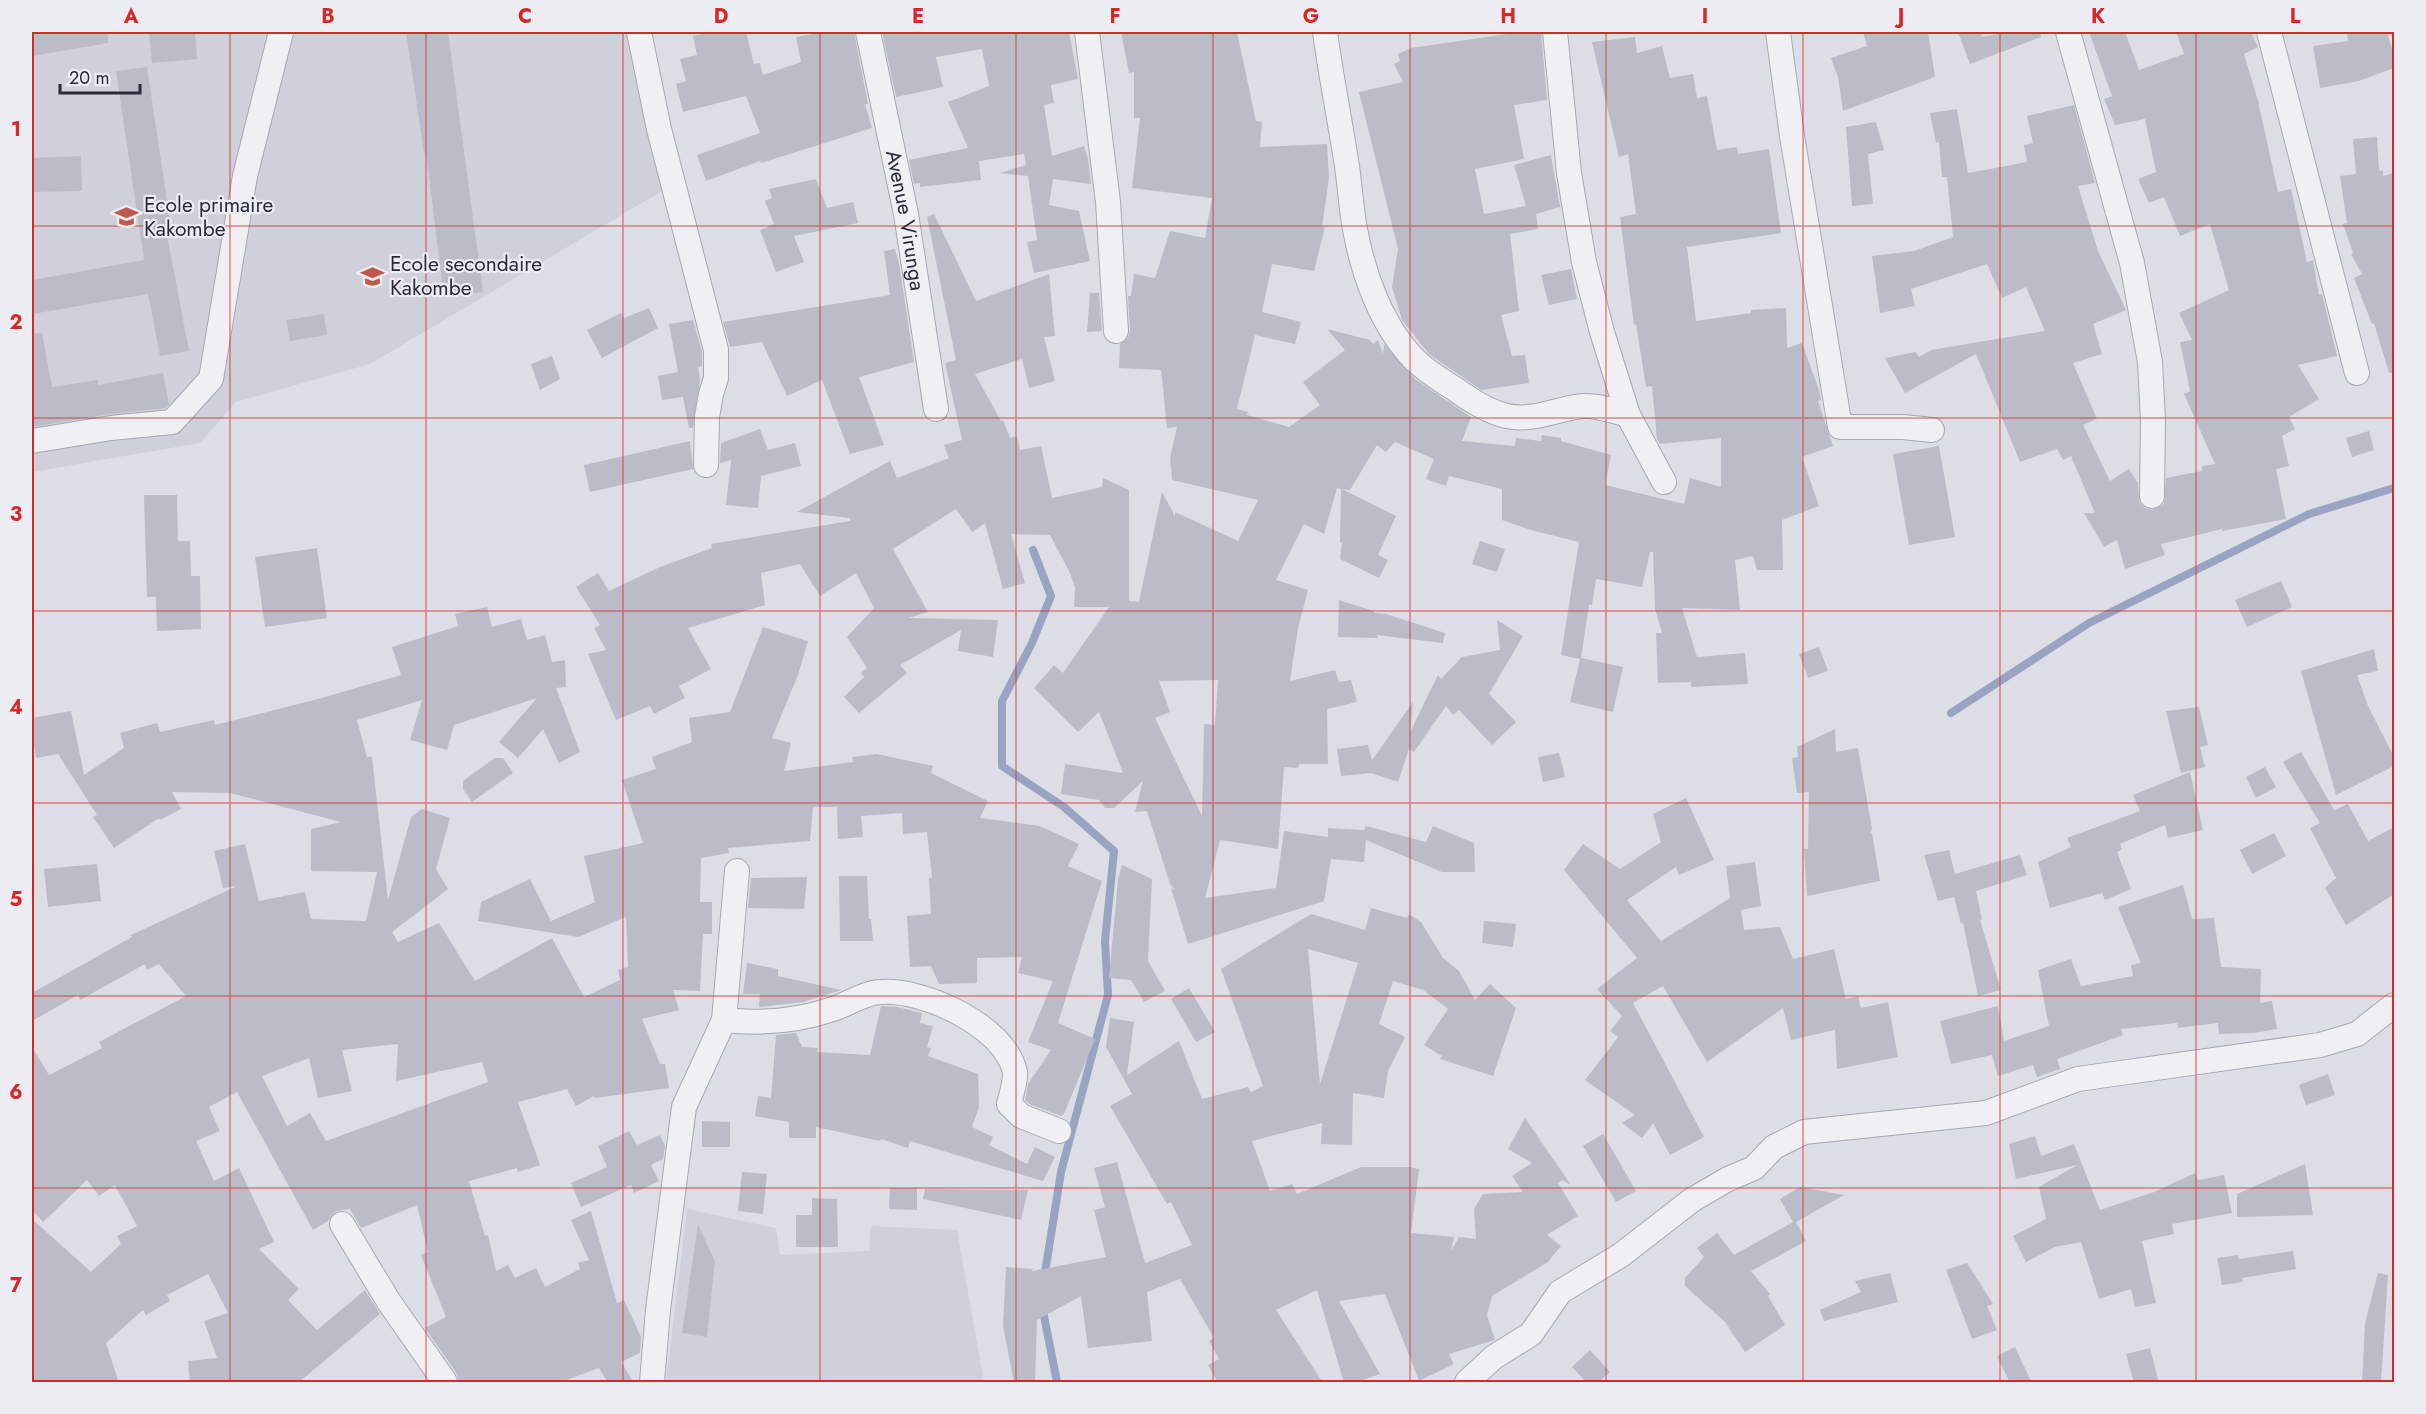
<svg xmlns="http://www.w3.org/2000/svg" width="2426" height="1414" font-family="Jost,sans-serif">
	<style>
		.built { fill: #cfd0da }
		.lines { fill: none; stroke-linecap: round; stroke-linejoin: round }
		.stream { stroke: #9aa3c2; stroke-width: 8 }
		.building { fill: #bbbcc7; fill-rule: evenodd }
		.street-casing { stroke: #a7a8b2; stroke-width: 26 }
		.street { stroke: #efeff4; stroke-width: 24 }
		.grid { fill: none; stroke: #d62828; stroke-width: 1.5; stroke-opacity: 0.55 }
		.labels { text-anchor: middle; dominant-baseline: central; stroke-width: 4.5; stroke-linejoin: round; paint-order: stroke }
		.poi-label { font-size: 21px; fill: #282a3a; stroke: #ecedf3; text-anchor: start }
		.street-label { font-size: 21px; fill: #282a3a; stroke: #ecedf3 }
		.neatline { fill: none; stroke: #d62828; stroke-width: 2 }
		.grid-label { font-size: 20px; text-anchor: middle; font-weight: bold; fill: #d62828 }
	</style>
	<rect width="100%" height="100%" fill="#dddee5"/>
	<g class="built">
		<polygon points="32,32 635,32 667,188 370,364 236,402 200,443 32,472"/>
		<polygon points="687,1209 776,1228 780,1255 869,1251 871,1226 957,1230 984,1382 666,1382"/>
	</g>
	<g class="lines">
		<g class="stream">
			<polyline points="1033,550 1051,596 1032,643 1002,701 1002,766 1064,807 1114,851 1105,941 1108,995 1061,1172 1044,1279"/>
			<polyline points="1951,713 2089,623 2309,514 2394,488"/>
			<polyline points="1042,1306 1057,1382"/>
		</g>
	</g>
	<g class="building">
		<polygon points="32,32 108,32 108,43 32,56"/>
		<polygon points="149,32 195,32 197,59 152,63"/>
		<polygon points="406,32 448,32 483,292 444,297 426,152 424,153"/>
		<polygon points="712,32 746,32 754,64 760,63 763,75 801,62 796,37 823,32 854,32 868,104 865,104 872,128 761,163 760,161 706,181 697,155 760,133 746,96 683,112 676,84 686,81 680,59 697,55 693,36"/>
		<polygon points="882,32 1069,32 1078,79 1051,85 1054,103 1044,105 1052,156 1084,146 1088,159 1091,184 1053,179 1049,205 1079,211 1090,261 1034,273 1027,242 1037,240 1028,176 1000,173 1026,165 1024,154 979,161 981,180 920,187 920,183 914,184 909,160 968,148 948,102 989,86 982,49 936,57 943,87 896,97"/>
		<path d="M1121,32H1237L1256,121L1262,122L1260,147L1327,144L1329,178L1322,227H1325L1314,271L1272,264L1262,312L1301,322L1295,344L1255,335L1237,409L1248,412L1247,415L1289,427L1320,405L1303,382L1345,350L1327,329L1370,340L1373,344L1378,340L1383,354L1384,344L1415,379L1471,417L1462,441L1515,446L1516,438L1541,441L1542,435L1561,438V441L1611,455L1605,485L1684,504L1690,478L1721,487V438L1660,444L1657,439L1652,386L1646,387L1636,324L1634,325L1620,217L1636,214L1628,154L1619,157L1592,42L1635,37L1637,53L1662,46L1670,78L1693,74L1697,98L1707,96L1717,150L1737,147L1738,154L1769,149L1781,233L1687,247L1696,321L1751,313V310L1786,308L1787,348L1802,343L1819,390L1821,400L1818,401L1833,446L1802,457L1819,506L1782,520L1783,570H1757L1753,556L1735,560L1740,610L1682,608L1697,657L1745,653L1748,684L1691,687V682L1658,683L1656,633H1662L1655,609L1653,552H1650L1642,587L1596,579L1592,605H1589L1581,658L1623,667L1613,712L1570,702L1580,659L1561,655L1579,542L1531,530L1502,520V489L1449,476L1446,486L1426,479L1434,459L1395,442L1386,452L1377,445L1350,490L1342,489L1396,516L1378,555L1388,560L1379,578L1340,559L1342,543L1340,542L1341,489L1337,488L1324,534L1304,524L1276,580L1308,590L1298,628L1290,681L1335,670L1339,682L1351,680L1357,702L1327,709L1328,764H1299L1298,768L1284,767L1278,849L1220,840L1205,898L1276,888L1284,831L1328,837V828L1364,830L1366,826L1426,842L1433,826L1474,843L1475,872H1442L1366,840L1364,862L1331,859L1324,901L1188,944L1171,888L1175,890L1170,884L1147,811L1135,812L1143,781L1114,808H1105L1099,800L1061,794L1065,764L1123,773L1099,712L1078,732L1034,688L1054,665L1063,673L1109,607H1074L1075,587L1070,573L1050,535L1011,534L1025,583L1003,589L985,523L972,532L956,509L893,549L928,612L908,618L998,620L993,657L958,651L961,630L900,665L907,673L859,713L844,697L864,677L861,673L867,668L847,637L874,608L856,573L820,596L800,564L761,573L765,605L688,628L711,669L679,686L685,698L654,714L650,706L616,720L588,654L606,650L594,628L600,625L576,587L598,573L609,591L660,567L712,548L711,544L850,521V518L797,512L890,461L897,478L949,458L944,445L962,440L945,363L956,360L927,217L934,214L976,301L1049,274L1055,336L1044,337L1055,381L1029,388L1022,359L975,374L1001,421L1003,420L1010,438L1017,436L1020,450L1041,446L1052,498L1102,487L1103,478L1129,490V601L1139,602L1162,492L1175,516V512L1238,541L1258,500L1172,480L1170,458L1177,427L1167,428L1161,370L1119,368L1120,344L1128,338L1130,331L1128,296H1131L1134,274L1155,278L1170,231L1205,238L1212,198L1132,188L1140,118H1134V72L1129,73ZM1218,680L1215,725L1204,724L1202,816L1155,718L1170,712L1159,681Z"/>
		<polygon points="1521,32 1541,32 1547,100 1514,105 1524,159 1475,169 1484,214 1526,206 1514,165 1551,155 1560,207 1536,214 1538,229 1510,234 1519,311 1501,315 1512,356 1525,355 1529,383 1481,390 1429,354 1402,320 1392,287 1398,249 1359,92 1403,82 1394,64 1400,61 1398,54 1411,48"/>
		<polygon points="1863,32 1928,32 1935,77 1843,111 1838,77 1831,58 1867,46"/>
		<polygon points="1958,32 1980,32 1982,37 2007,32 2040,32 2041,37 1970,64"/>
		<polygon points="2089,32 2125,32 2139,70 2184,54 2176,32 2251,32 2258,47 2244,54 2258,101 2278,192 2291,189 2307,262 2313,260 2319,295 2322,294 2337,356 2298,365 2319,399 2289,417 2295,429 2282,436 2289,466 2276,469 2286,519 2222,531 2222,529 2161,544 2165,555 2125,569 2117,540 2104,547 2084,513 2095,513 2071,456 2063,460 2057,449 2020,462 1976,354 1905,393 1885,358 1916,352 1919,357 1931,350 2045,331 2026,287 2002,298 1987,264 1911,289 1915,306 1880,313 1872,256 1914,251 1953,237 1947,177 1942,177 1939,142 1936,143 1930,113 1957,109 1968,173 2027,162 2024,145 2033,143 2027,116 2074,105 2095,183 2078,186 2098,251 2126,310 2093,324 2102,354 2073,363 2097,419 2083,425 2110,481 2129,469 2138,483 2139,502 2145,508 2152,510 2164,504 2166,478 2202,471 2202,466 2215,464 2184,394 2190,391 2180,342 2192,340 2179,313 2229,290 2210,224 2180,236 2164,197 2149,203 2138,179 2156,172 2145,119 2115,125 2104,99 2112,96"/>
		<polygon points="2347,32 2387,32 2394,56 2394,68 2359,81 2320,88 2313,46 2348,41"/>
		<polygon points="147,67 172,234 167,235 189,351 160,356 148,294 32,314 32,280 144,260 116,71"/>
		<polygon points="1876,122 1884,150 1868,154 1873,204 1852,206 1846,127"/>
		<polygon points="2377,137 2379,171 2383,170 2383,176 2394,173 2394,372 2389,373 2374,323 2372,324 2354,278 2362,274 2351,254 2353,253 2343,224 2347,223 2340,176 2356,174 2353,139"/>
		<polygon points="81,156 82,191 32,192 32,158"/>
		<polygon points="816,179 827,208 853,202 858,223 794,236 804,262 776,272 760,230 774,224 765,201 772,198 769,189"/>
		<polygon points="895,249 899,263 914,362 859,377 884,445 850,454 822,380 787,396 762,342 730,347 723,322 890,295 884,251"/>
		<polygon points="1571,269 1577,299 1549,305 1541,275"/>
		<polygon points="1090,293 1099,293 1102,331 1087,332"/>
		<polygon points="649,308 658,328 602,358 587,330 621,313 624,318"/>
		<polygon points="324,314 327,335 290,341 286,320"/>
		<polygon points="693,320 702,352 702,366 698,367 700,381 693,428 689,428 683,397 662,400 658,376 678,372 669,324"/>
		<polygon points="42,333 52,387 98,380 98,385 163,373 169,405 165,408 110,414 32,427 32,334"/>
		<polygon points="552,356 560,379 540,390 531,364"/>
		<polygon points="760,429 768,450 795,443 801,466 761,476 758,508 726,505 731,460 720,463 721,443"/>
		<polygon points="2369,431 2374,450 2352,457 2346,438"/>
		<polygon points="690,441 693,469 590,492 584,465"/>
		<polygon points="1939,446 1955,537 1909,545 1893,454"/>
		<polygon points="144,495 177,495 178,541 190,541 191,576 200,576 201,629 157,631 156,597 147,597"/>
		<polygon points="1480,541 1505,549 1497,572 1472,564"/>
		<polygon points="317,548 327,618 265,627 255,557"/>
		<polygon points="2281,581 2292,607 2247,627 2235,600"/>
		<polygon points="1339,600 1374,611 1374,613 1386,614 1445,633 1443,643 1377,635 1378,638 1338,637"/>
		<path d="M487,607L492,627L521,619L527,640L545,635L552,662L565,660L566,687L556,688L580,752L559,763L543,729L518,758L499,742L537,698L454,725L447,750L410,740L422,700L357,720L367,757H372L388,900L411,817L422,809L450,818L436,869L448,889L392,932L398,942L439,923L475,981L552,938L584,997L620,980L618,970L628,967L626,917L578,937L478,921L481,902L530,879L551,921L595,902L584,856L643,843L622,780L656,769L652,757L692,742L689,718L730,712L763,627L808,641L798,675L772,738L791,743L784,771L853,762L852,757L877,754L933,766L931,773L988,801L980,818L1040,826L1079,844L1068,866L1102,881L1058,1023L1095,1039L1064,1114L1061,1116L1029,1104L1025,1100L1028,1084L1051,1050L1028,1042L1053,981L1018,973L1022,957L977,958V983L939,984L931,966L910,967L907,916L931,914L929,878H932L927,832L903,834L902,813L861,816L863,837L838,839L837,807H813L810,841L728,848L729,853L701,858L700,902H712V934H703L700,991L673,990L679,1010L642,1019L660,1064H665L669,1088L595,1098L594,1096L576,1106L567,1089L518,1102L540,1165L518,1172L517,1168L469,1181L485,1236L488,1235L496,1271L508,1265L515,1278L536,1268L545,1287L580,1269L578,1263L589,1260L571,1220L591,1211L617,1303L624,1300L641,1337L640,1353L621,1362L634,1383H608L599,1368L558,1383H459L457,1374L425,1328L446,1317L421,1255L428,1252L417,1205L361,1228L350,1209L341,1210L334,1212L328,1221L313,1230L237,1092L209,1107L220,1131L196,1141L214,1181L239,1168L274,1242L259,1249L299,1289L288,1300L317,1330L365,1290L380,1314L298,1383H190L188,1361L217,1358L204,1321L228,1313L208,1274L167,1295L170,1301L146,1315L143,1310L106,1343L119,1383H32V1219L91,1272L121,1244L117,1236L137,1226L115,1185L99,1196L87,1180L43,1222L32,1210V1047L49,1075L102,1048L99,1042L186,996L159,964L147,970L145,964L80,1000L78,995L32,1021V993L132,937L131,935L237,886L223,888L214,851L245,844L259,901L305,892L311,919L366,921L377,872L311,871V829L341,822L230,793L172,792L181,809L160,820L159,818L114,848L93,817L97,815L58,754L36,758L32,734V718L71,711L84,775L124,748L120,733L157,723L160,732L214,720L215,725L318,699L401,675L392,647L458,626L455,614ZM398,1044L396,1081L482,1062L488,1082L326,1141L310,1113L287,1126L262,1076L309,1058L318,1098L352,1091L342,1050Z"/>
		<polygon points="1497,620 1523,636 1489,694 1516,722 1492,745 1459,710 1453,715 1446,706 1414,752 1409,749 1398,782 1371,773 1341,776 1337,749 1368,745 1372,760 1413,702 1410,732 1438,675 1441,679 1462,657 1500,650"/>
		<polygon points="1819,647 1828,671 1808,678 1799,654"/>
		<polygon points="2374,649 2378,671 2357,675 2368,706 2394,757 2394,766 2336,795 2301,671"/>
		<polygon points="2199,707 2208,745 2200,747 2205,767 2181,773 2166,711"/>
		<polygon points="1835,729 1836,752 1858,748 1872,829 1870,834 1872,833 1880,881 1807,896 1804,849 1808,849 1809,792 1797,793 1792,758 1798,757 1797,747"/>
		<polygon points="2301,752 2334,810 2348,804 2368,841 2394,827 2394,894 2346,925 2325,888 2336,878 2310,828 2320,823 2283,762"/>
		<polygon points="1559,753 1565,777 1543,782 1538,757"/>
		<polygon points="495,758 503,758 513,773 472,802 463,789 463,781"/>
		<polygon points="2265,767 2276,787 2256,798 2246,777"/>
		<polygon points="2190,772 2203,830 2168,838 2165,825 2120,844 2122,849 2117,852 2131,889 2105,900 2102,893 2050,908 2038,862 2071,847 2067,838 2140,811 2133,795"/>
		<polygon points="1686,798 1714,860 1679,875 1676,867 1627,900 1661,941 1730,898 1726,866 1755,862 1761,906 1741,910 1744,930 1780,927 1793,959 1834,949 1846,999 1858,996 1861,1008 1888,1002 1898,1057 1837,1069 1835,1030 1791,1040 1783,1008 1707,1062 1663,986 1633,1003 1704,1137 1670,1155 1653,1123 1642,1138 1622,1123 1635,1115 1585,1080 1618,1037 1610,1031 1622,1016 1597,989 1637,958 1564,870 1583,844 1620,869 1661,842 1653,814"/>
		<polygon points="2274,833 2286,856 2252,874 2240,850"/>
		<polygon points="1949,850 1955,874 2020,855 2027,875 1976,891 1982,919 1980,920 2001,990 1978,996 1963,923 1961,924 1954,897 1938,901 1924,855"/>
		<polygon points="97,864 101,901 48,907 44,869"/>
		<polygon points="1122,865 1152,879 1148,961 1165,991 1144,1002 1131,980 1109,978 1118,880"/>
		<polygon points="839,876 867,876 869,919 871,919 873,941 840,941"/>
		<polygon points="807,877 804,909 748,908 751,878"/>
		<polygon points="2183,885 2192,919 2214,918 2221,967 2261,969 2260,1003 2272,1001 2277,1029 2254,1033 2219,1034 2218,1023 2178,1028 2177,1023 2121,1029 2123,1035 2057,1059 2060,1069 2037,1077 2033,1065 1998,1076 1992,1055 1951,1064 1940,1021 1998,1006 2004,1041 2049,1026 2038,970 2071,959 2081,986 2133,976 2131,965 2141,963 2118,907"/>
		<path d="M1371,908L1407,918L1409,914L1421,922L1443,958L1459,971L1475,1000L1490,984L1516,1008L1493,1076L1440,1059L1442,1056L1424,1045L1448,1009L1423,990L1393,981L1379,1024L1405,1037L1388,1071L1384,1098L1353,1093L1352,1145L1321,1144L1322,1123L1252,1141L1270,1191L1292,1184L1297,1194L1361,1167H1409L1419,1169L1411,1233L1454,1237L1451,1251L1459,1237L1476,1239L1474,1209L1483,1194L1523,1192L1512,1176L1532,1163L1508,1149L1525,1118L1571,1185L1562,1180L1558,1183L1578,1216L1547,1235L1561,1246L1548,1262L1492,1296L1487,1315L1495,1340L1449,1354L1454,1364L1419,1381L1385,1294L1339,1301L1380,1374L1354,1383H1344L1317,1290L1276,1310L1323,1383H1218L1208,1365L1219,1359L1209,1341L1214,1338L1180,1279L1147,1292L1152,1341L1088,1348L1081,1296L1037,1320L1035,1383H1014L1003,1326L1006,1267L1033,1269L1032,1271L1106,1257L1094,1210L1105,1207L1094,1168L1117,1162L1145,1263L1192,1245L1171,1202L1167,1204L1110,1106L1132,1094L1106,1047L1110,1018L1134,1022L1127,1075L1179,1041L1202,1099L1248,1087L1251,1092L1263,1086L1221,969L1311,914L1365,930ZM1308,949L1358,963L1320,1084Z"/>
		<polygon points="1484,921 1516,924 1513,947 1482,943"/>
		<polygon points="747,963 778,969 778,976 841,990 803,1002 759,1007 760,994 743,994"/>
		<polygon points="1189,988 1215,1032 1196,1042 1171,999"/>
		<polygon points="881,1006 897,1007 922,1013 920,1023 933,1026 927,1047 931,1048 928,1056 978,1074 979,1107 972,1127 993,1137 989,1145 1027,1164 1035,1147 1055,1157 1043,1181 910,1141 908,1148 881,1139 880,1141 816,1127 816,1138 789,1138 789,1122 755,1116 758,1096 771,1098 776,1035 796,1033 802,1047 818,1048 817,1052 870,1055"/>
		<polygon points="2328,1074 2335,1095 2306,1105 2299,1085"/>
		<polygon points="702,1121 730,1122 730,1147 702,1147"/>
		<polygon points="629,1131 637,1145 660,1135 665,1146 663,1159 651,1165 659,1181 634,1193 631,1185 581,1207 571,1183 607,1167 598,1146"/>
		<polygon points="1603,1134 1636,1191 1616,1202 1583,1146"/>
		<polygon points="2035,1136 2041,1156 2074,1144 2100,1210 2154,1192 2195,1173 2198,1180 2224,1175 2232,1213 2172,1224 2174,1234 2142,1241 2156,1303 2135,1307 2131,1289 2099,1299 2081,1242 2055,1247 2026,1262 2013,1236 2046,1219 2039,1187 2077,1165 2016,1179 2009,1144"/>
		<polygon points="2305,1164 2313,1215 2237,1217 2237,1194"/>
		<polygon points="742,1172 767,1174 763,1214 738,1211"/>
		<polygon points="1800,1187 1844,1195 1796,1222 1806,1241 1751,1271 1770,1294 1768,1296 1785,1325 1745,1352 1725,1322 1685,1286 1685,1278 1704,1257 1697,1248 1717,1233 1734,1255 1793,1222 1780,1199"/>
		<polygon points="890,1188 917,1188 917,1210 889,1209"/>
		<polygon points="925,1189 1028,1190 1021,1220 923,1199"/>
		<polygon points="812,1198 837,1199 838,1247 796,1247 796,1215 812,1215"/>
		<polygon points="698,1224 715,1262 707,1337 682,1333"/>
		<polygon points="2293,1251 2296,1269 2242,1278 2243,1282 2222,1285 2217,1258 2238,1255 2239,1259"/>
		<polygon points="1967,1263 1993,1304 1987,1306 1997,1330 1972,1339 1946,1270"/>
		<polygon points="1890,1273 1898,1302 1824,1321 1820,1310 1861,1292 1855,1281"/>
		<polygon points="2378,1273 2388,1275 2381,1383 2362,1383 2365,1323"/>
		<polygon points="2015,1347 2032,1383 2010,1383 1997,1356"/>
		<polygon points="2150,1348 2159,1383 2134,1383 2126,1354"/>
		<polygon points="1590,1350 1610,1372 1598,1383 1587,1383 1572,1367"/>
	</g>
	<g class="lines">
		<defs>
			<g id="street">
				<polyline points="639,32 659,129 716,350 716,378 711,394 707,417 706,465"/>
				<path id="s1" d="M868,32L906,214L936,409"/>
				<polyline points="1087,32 1108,202 1116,331"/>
				<path d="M1325,32C1331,77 1340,121 1347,166C1350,187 1351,208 1355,229C1363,274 1382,327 1415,360C1427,372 1441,380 1455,389C1470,400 1489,412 1507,416C1533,422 1558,408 1583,406C1599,405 1613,411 1628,415"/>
				<polyline points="1555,32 1569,173 1584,262 1602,332 1628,415 1664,482"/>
				<polyline points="1778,32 1792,136 1840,427 1903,427 1932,430"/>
				<polyline points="2068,32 2132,263 2150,362 2153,421 2152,496"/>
				<polyline points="2269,32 2357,373"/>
				<polyline points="32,441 111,428 172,422 211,379 245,176 281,32"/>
				<path d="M724,1020C761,1024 798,1021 833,1009C848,1004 866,992 881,992C924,989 1005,1026 1015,1072C1016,1081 1011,1095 1009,1104L1021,1116L1059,1131"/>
				<polyline points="342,1224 389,1302 445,1382"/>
				<polyline points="652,1382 658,1310 684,1107 724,1020 737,871"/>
				<polyline points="1467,1382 1494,1357 1531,1334 1560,1292 1621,1255 1692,1200 1728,1179 1754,1168 1774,1147 1804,1132 1986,1113 2078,1079 2320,1045 2357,1034 2394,1005"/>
			</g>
		</defs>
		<use href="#street" class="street-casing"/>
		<use href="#street" class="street"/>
	</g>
	<path class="grid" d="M230,32V1382M426,32V1382M623,32V1382M820,32V1382M1016,32V1382M1213,32V1382M1410,32V1382M1606,32V1382M1803,32V1382M2000,32V1382M2196,32V1382M32,226H2394M32,418H2394M32,611H2394M32,803H2394M32,996H2394M32,1188H2394"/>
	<defs>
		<symbol id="school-bare" viewBox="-9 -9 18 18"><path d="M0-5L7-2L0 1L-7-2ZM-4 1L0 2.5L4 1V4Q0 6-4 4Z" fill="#c0594b" stroke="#ecedf3" stroke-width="2.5" paint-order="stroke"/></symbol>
	</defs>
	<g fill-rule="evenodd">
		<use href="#school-bare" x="110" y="200" width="33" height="33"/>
		<use href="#school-bare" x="356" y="260" width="33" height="33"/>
	</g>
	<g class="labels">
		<g class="poi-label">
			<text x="144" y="205">Ecole primaire<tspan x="144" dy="24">Kakombe</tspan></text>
			<text x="390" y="264">Ecole secondaire<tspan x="390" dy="24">Kakombe</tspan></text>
		</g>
		<g class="street-label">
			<text stroke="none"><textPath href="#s1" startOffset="192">Avenue Virunga</textPath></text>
		</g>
	</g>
	<rect width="2426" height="1414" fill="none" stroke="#ecedf3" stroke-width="66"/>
	<path d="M60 84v9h80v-9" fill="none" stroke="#282a3a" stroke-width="3"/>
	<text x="69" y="84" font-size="18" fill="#282a3a" stroke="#ecedf3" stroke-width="4.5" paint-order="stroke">20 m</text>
	<rect x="33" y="33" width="2360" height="1348" class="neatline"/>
	<g class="grid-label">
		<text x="131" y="23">A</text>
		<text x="328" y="23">B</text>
		<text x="525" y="23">C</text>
		<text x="721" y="23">D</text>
		<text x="918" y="23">E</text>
		<text x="1115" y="23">F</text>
		<text x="1311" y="23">G</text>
		<text x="1508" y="23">H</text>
		<text x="1705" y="23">I</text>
		<text x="1901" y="23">J</text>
		<text x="2098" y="23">K</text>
		<text x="2295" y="23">L</text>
		<text x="16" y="136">1</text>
		<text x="16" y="329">2</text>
		<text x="16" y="521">3</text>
		<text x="16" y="714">4</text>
		<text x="16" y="906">5</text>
		<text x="16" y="1099">6</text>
		<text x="16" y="1292">7</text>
	</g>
</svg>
